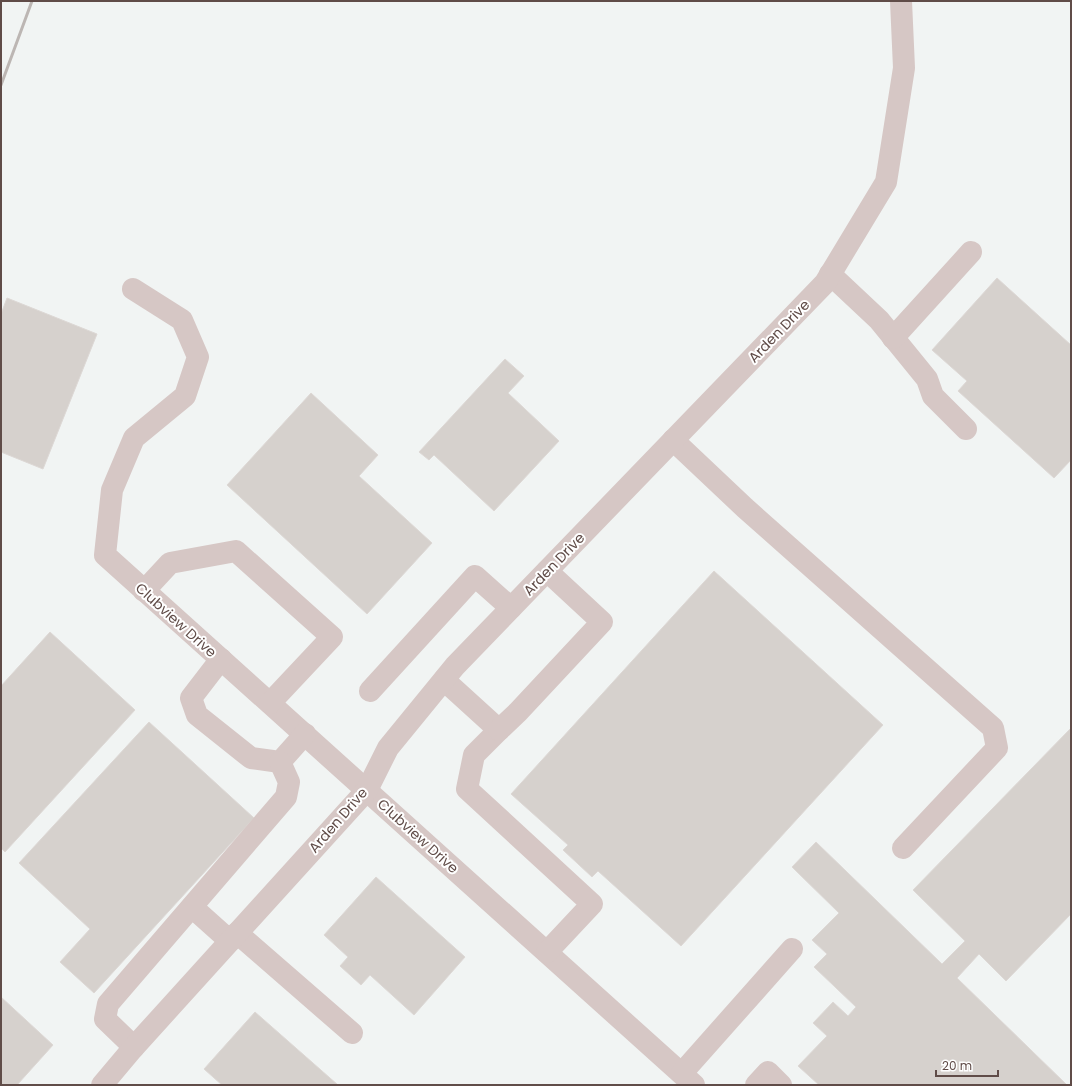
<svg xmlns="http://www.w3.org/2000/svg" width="1072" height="1086" font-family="Poppins,sans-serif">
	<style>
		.building { fill: #d6d1cd; stroke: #ddd8d5 }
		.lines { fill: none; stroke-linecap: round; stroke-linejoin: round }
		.minor { stroke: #d6c7c5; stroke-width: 22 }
		.rail { stroke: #bcb6b3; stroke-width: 3 }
		.labels { text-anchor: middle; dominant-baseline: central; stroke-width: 4; stroke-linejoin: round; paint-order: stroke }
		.street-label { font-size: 14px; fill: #604c48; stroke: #fff }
	</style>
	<rect width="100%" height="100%" fill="#f1f4f3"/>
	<g class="building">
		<polygon points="997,278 1071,345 1071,460 1054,478 958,391 967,381 932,350"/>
		<polygon points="7,298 97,334 43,469 1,452 1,314"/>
		<polygon points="505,359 524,376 508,393 559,441 494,511 434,455 429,460 419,452"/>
		<polygon points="311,393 378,455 359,476 432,543 367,614 227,485"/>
		<polygon points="714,571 883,725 681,946 598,871 592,877 563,850 568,845 511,794"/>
		<polygon points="50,632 135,710 5,852 1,848 1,686"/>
		<polygon points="149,722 254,818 94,993 60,962 90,929 19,863"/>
		<polygon points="1071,728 1071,914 1006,981 979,954 957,978 1067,1085 819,1085 798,1066 827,1036 813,1023 833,1002 848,1016 856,1007 814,967 827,954 812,940 839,913 792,867 816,842 942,964 965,941 913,890"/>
		<polygon points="376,877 465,957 414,1015 370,975 361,985 340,966 348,957 324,935"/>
		<polygon points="1,997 53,1045 17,1085 1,1085"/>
		<polygon points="255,1012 338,1085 222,1085 204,1069"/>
	</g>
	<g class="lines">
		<g class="minor">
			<polyline points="830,274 879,320 927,379 933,396 966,429"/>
			<polyline points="133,289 182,320 198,357 185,396 134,438 112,490 105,555 694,1085"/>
			<polyline points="893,338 971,252"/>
			<polyline points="673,440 745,508 993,728 997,748 903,848"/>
			<polyline points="144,591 170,563 236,551 332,637 270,703"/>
			<polyline points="221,659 191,698 197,715 251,758 280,762 305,734"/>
			<polyline points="444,680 499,730 474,755 467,789 592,904 547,952"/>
			<polyline points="370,691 475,576 511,608"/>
			<polyline points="499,730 518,712 602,622 547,571"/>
			<polyline points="192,907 230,941"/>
			<polyline points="237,933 352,1033"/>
			<polyline points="134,1047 105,1019 108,1004 286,797 289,782 280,762"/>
			<polyline points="682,1073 792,949"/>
			<polyline points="102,1085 134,1047 367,790 388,748 455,666 825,283 886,182 904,68 901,1"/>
			<polyline points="756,1085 768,1072 781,1085"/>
		</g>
		<polyline class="rail" points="1,85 32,1"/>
	</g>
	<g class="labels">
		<g class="street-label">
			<text transform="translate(779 331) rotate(-46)">Arden Drive</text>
			<text transform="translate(554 564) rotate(-46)">Arden Drive</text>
			<text transform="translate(176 620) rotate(42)">Clubview Drive</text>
			<text transform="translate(338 820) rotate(-49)">Arden Drive</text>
			<text transform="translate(418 836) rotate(42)">Clubview Drive</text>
		</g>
	</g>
	<rect width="1072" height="1086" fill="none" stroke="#604c48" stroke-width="4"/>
	<path d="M936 1070v6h62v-6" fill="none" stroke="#604c48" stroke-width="2"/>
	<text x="942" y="1070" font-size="12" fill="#604c48" stroke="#ffffff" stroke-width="3" paint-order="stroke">20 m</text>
</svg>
